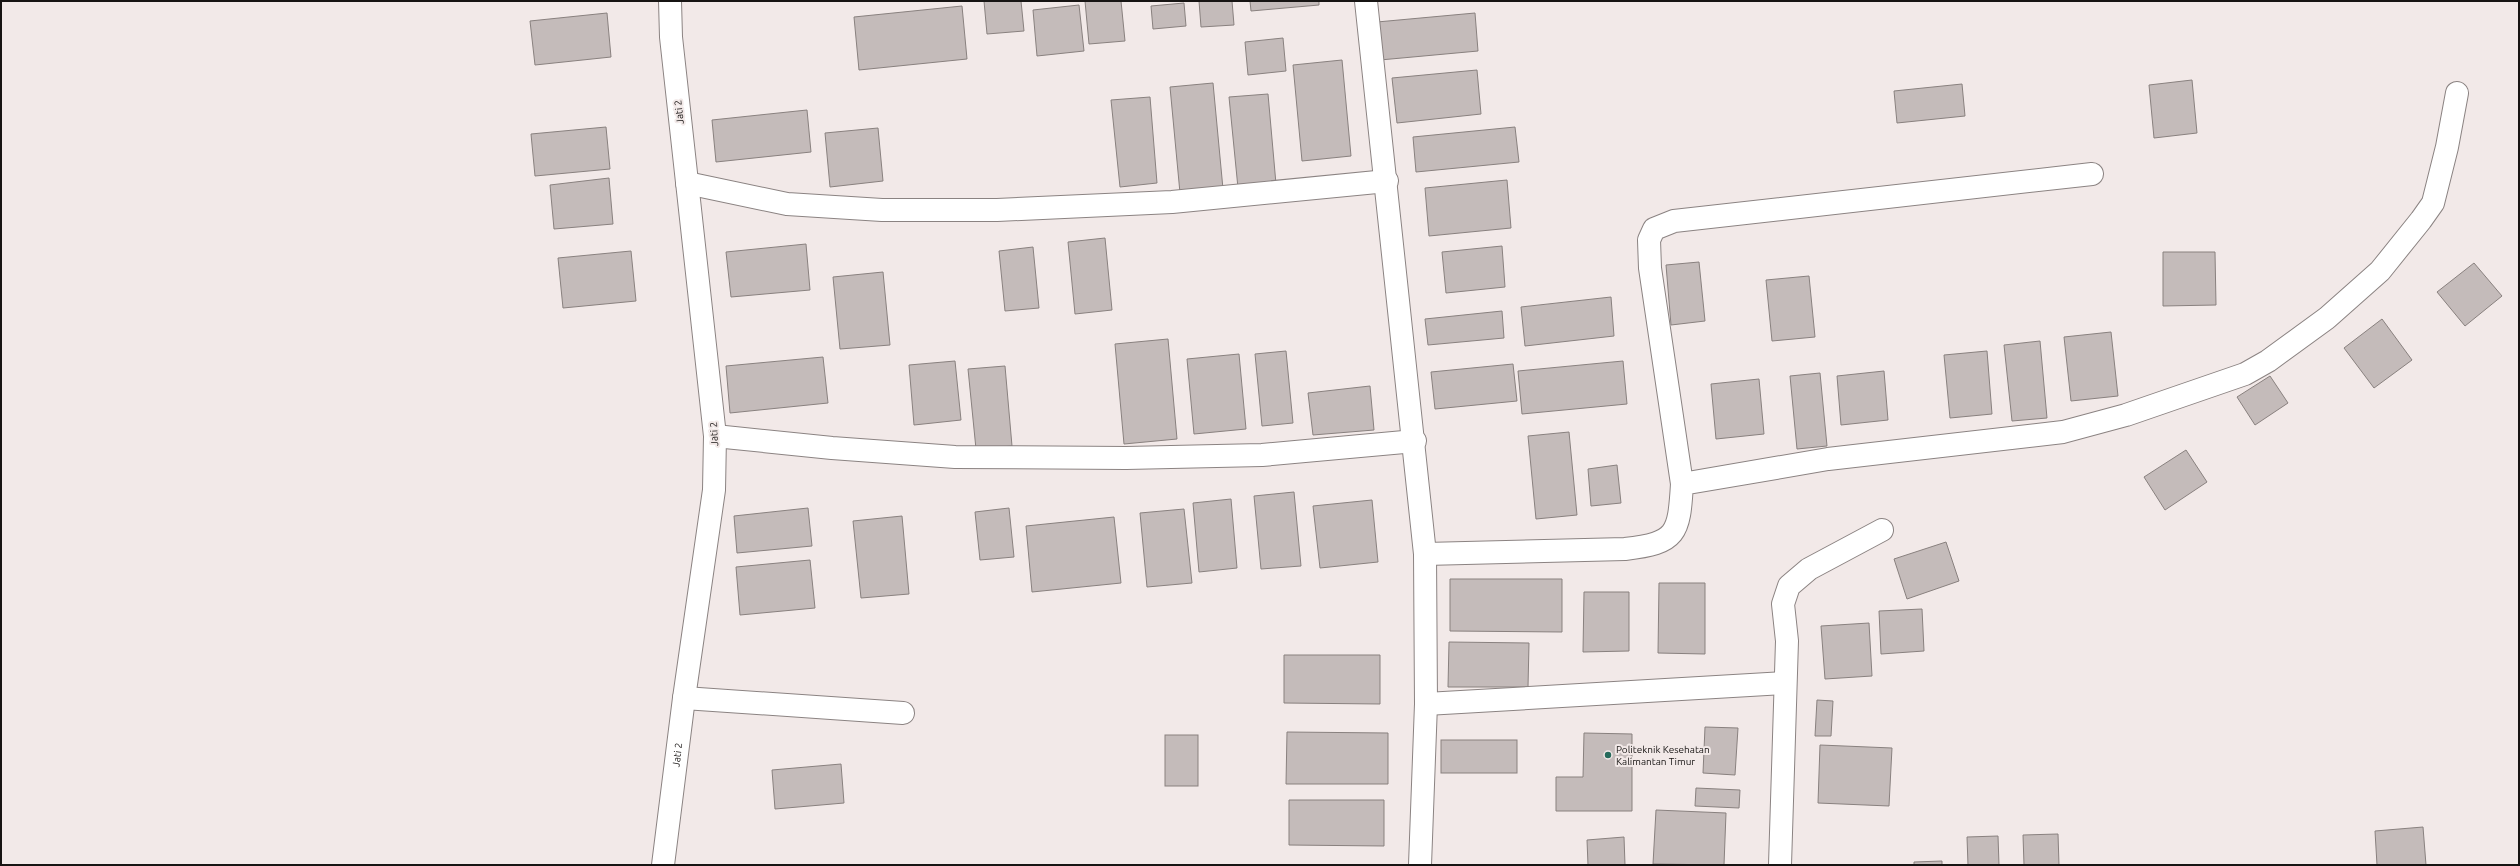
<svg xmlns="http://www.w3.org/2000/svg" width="2520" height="866" font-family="Ubuntu,sans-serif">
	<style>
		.building { fill: #c4bbba; stroke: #89817f }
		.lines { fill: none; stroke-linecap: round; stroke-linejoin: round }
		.minor-casing { stroke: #8b8382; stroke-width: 24 }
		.minor { stroke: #fff; stroke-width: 22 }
		.poi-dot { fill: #266a5b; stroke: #f2e9e8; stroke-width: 1.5 }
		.labels { text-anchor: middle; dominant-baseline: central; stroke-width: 4; stroke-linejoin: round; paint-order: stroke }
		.street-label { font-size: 10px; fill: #171413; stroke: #f2e9e8 }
		.poi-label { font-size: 10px; fill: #171413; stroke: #f2e9e8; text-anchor: start }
	</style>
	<rect width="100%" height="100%" fill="#f2e9e8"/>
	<g class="building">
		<polygon points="984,1 1021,1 1024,31 987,34"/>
		<polygon points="1085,1 1121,1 1125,41 1089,44"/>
		<polygon points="1199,1 1232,1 1234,25 1201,27"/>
		<polygon points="1250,1 1319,1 1319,5 1251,11"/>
		<polygon points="1184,3 1186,26 1153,29 1151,6"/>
		<polygon points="1079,5 1084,51 1037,56 1033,10"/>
		<polygon points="962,6 967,59 859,70 854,17"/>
		<polygon points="607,13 611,57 535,65 530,21"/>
		<polygon points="1475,13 1478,51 1380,60 1377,22"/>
		<polygon points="1283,38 1286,71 1248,75 1245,42"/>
		<polygon points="1342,60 1351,156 1302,161 1293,65"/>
		<polygon points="1477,70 1481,114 1397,123 1392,78"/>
		<polygon points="2192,80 2197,133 2154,138 2149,85"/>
		<polygon points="1213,83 1223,189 1180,193 1170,87"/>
		<polygon points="1962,84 1965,116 1897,123 1894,91"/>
		<polygon points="1268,94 1276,184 1238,188 1229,97"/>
		<polygon points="1150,97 1157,183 1120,187 1111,100"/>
		<polygon points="807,110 811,152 716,162 712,120"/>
		<polygon points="606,127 610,169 535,176 531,134"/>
		<polygon points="1515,127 1519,162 1416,172 1413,137"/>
		<polygon points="878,128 883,181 830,187 825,133"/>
		<polygon points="609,178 613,224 554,229 550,185"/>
		<polygon points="1507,180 1511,228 1429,236 1425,188"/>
		<polygon points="1105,238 1112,310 1075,314 1068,242"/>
		<polygon points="806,244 810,290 731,297 726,252"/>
		<polygon points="1502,246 1505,287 1446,293 1442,252"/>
		<polygon points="1033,247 1039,308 1005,311 999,251"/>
		<polygon points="631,251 636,301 563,308 558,258"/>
		<polygon points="2163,252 2215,252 2216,305 2163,306"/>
		<polygon points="1699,262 1705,321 1671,325 1666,265"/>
		<polygon points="2474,263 2502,296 2465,326 2437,292"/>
		<polygon points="883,272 890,345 840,349 833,277"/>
		<polygon points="1809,276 1815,337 1772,341 1766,280"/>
		<polygon points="1611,297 1614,336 1525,346 1521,307"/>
		<polygon points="1502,311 1504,338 1428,345 1425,319"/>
		<polygon points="2382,319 2412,360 2374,388 2344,348"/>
		<polygon points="2111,332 2118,396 2071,401 2064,337"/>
		<polygon points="1168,339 1177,439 1124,444 1115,344"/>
		<polygon points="2040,341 2047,418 2012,421 2004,345"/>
		<polygon points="1286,351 1293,423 1262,426 1255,354"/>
		<polygon points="1987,351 1992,414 1950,418 1944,355"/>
		<polygon points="1239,354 1246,429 1194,434 1187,359"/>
		<polygon points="823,357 828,403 730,413 726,366"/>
		<polygon points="955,361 961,420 914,425 909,365"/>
		<polygon points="1623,361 1627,404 1522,414 1518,371"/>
		<polygon points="1513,364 1517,401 1435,409 1431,372"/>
		<polygon points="1005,366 1012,446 976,449 968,369"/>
		<polygon points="1884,371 1888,420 1841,425 1837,376"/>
		<polygon points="1820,373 1827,446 1797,449 1790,376"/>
		<polygon points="2270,376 2288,403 2255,425 2237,397"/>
		<polygon points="1759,379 1764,434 1716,439 1711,384"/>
		<polygon points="1370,386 1374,430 1313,435 1308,393"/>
		<polygon points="1569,432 1577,515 1536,519 1528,436"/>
		<polygon points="2186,450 2207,482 2165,510 2144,477"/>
		<polygon points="1617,465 1621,503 1591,506 1588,469"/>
		<polygon points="1294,492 1301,566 1261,569 1254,496"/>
		<polygon points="1231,499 1237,568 1199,572 1193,503"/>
		<polygon points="1372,500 1378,562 1320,568 1313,506"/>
		<polygon points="808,508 812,546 737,553 734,516"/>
		<polygon points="1009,508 1014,557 980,560 975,512"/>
		<polygon points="1184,509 1192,583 1147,587 1140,513"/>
		<polygon points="902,516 909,594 861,598 853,521"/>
		<polygon points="1114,517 1121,583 1032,592 1026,526"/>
		<polygon points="1946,542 1959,581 1907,599 1894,559"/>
		<polygon points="810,560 815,608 740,615 736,567"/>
		<polygon points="1450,579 1562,579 1562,632 1450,631"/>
		<polygon points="1659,583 1705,583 1705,654 1658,653"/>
		<polygon points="1584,592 1629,592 1629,651 1583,652"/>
		<polygon points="1922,609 1924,651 1881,654 1879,611"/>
		<polygon points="1869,623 1872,676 1825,679 1821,626"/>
		<polygon points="1449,642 1529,643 1528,687 1448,687"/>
		<polygon points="1284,655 1380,655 1380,704 1284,703"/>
		<polygon points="1817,700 1833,701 1831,736 1815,736"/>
		<polygon points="1705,727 1738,728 1735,775 1703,773"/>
		<polygon points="1287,732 1388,733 1388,784 1286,784"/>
		<polygon points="1584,733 1632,734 1632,811 1556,811 1556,777 1583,777"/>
		<rect x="1165" y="735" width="33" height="51"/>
		<rect x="1441" y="740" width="76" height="33"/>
		<polygon points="1820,745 1892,748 1889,806 1818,803"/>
		<polygon points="841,764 844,803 775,809 772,770"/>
		<polygon points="1696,788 1740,790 1739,808 1695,806"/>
		<polygon points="1289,800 1384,800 1384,846 1289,845"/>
		<polygon points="1656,810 1726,813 1724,865 1653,864"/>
		<polygon points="2423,827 2426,865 2377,865 2375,831"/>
		<polygon points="2058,834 2059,865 2024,865 2023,835"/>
		<polygon points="1998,836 1999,865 1968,865 1967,837"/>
		<polygon points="1624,837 1625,865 1588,865 1587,840"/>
		<polygon points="1942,861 1942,865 1914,865 1914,862"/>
	</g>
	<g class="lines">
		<defs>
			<g id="minor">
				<polyline points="1366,1 1425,554 1426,704 1420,865"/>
				<polyline points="687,183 787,204 882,210 997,210 1172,202 1387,181"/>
				<polyline points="715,436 832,448 955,457 1126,458 1262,455 1415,441"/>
				<polyline points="1682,484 1650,268 1649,240 1654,229 1674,221 2092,174"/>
				<path d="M1425,554L1625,549C1677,543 1679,534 1682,484L1828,459L2063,432L2126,415L2245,374L2268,361L2327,318L2380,271L2421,220L2433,203L2447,147L2457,93"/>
				<polyline points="684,698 903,713"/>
				<polyline points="1426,704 1785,683"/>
				<path id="s1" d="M663,865L684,698L714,490L715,436L671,37L670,1"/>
				<polyline points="1780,865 1787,641 1783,604 1789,586 1809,569 1882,530"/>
			</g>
		</defs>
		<use href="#minor" class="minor-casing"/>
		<use href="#minor" class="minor"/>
	</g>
	<circle class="poi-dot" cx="1608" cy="755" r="4"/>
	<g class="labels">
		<g class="street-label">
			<text transform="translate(679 112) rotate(-96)">Jati 2</text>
			<text transform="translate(714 434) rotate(-93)">Jati 2</text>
			<text stroke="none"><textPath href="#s1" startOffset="111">Jati 2</textPath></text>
		</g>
		<g class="poi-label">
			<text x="1616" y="749">Politeknik Kesehatan<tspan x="1616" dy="12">Kalimantan Timur</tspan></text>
		</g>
	</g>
	<rect width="2520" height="866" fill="none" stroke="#171413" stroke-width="4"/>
</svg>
